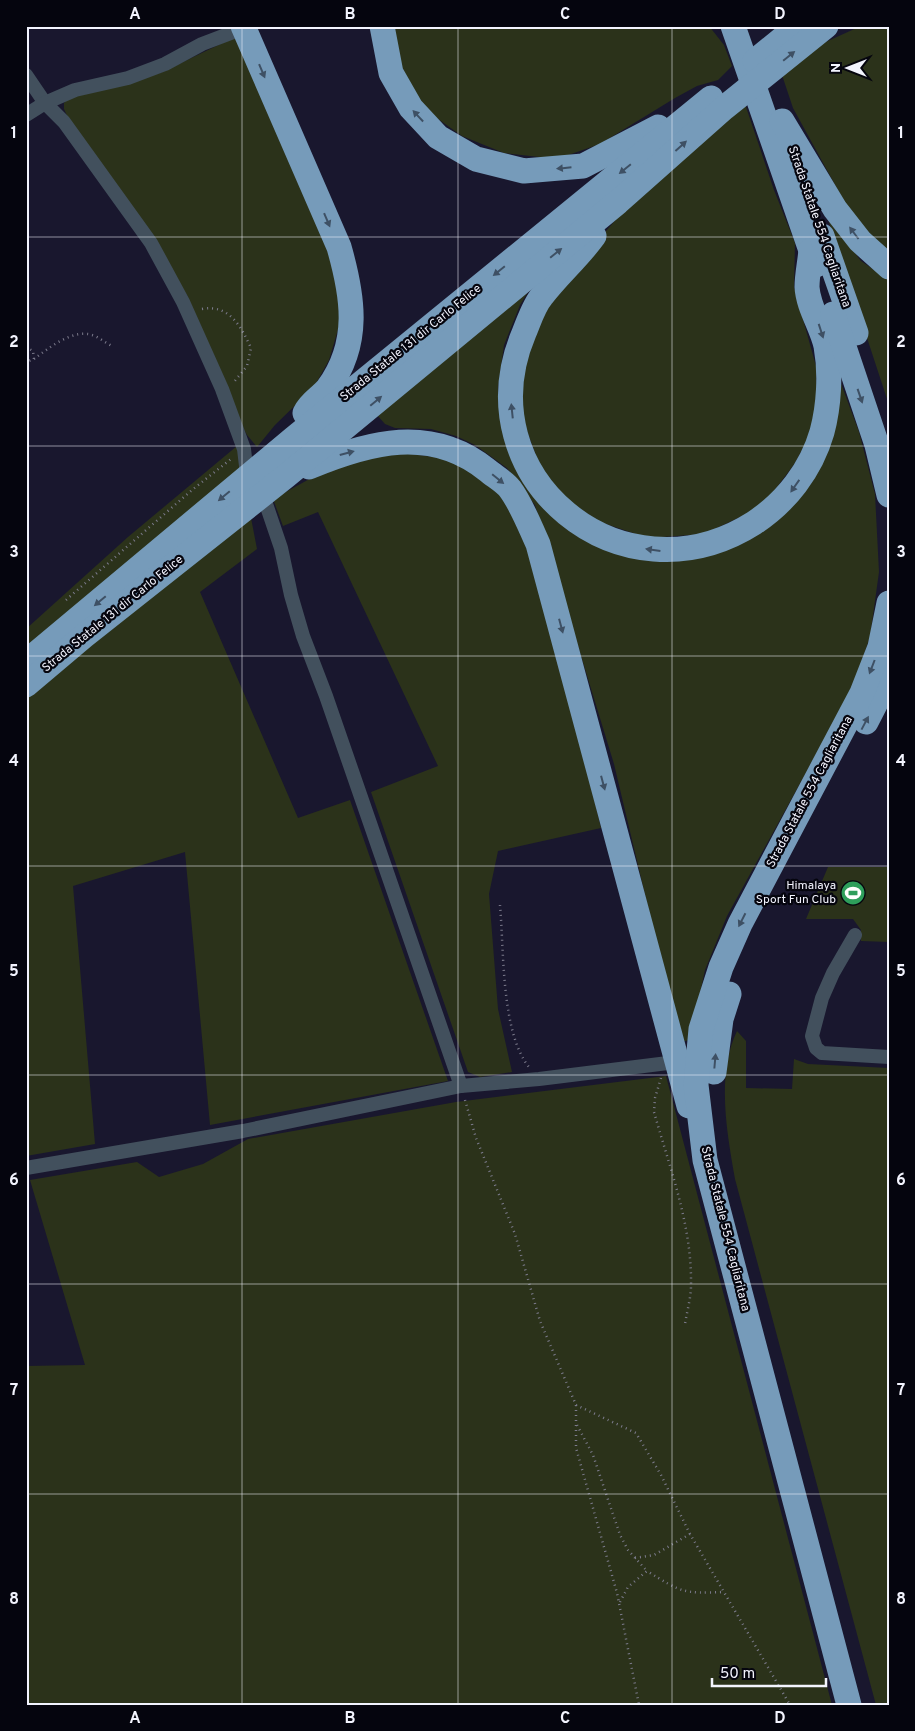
<svg xmlns="http://www.w3.org/2000/svg" width="915" height="1731" font-family="Overpass,sans-serif">
	<style>
		.green { fill: #2b321a }
		.lines { fill: none; stroke-linecap: round; stroke-linejoin: round }
		.path { stroke: #7c7b8c; stroke-width: 2.5; stroke-dasharray: 1 4; stroke-linecap: butt }
		.street { stroke: #42505d; stroke-width: 14 }
		.highway { stroke: #769bba; stroke-width: 25 }
		.oneway { fill: #3e5064 }
		.grid { fill: none; stroke: #f3f4fe; stroke-width: 1; stroke-opacity: 0.55 }
		.labels { text-anchor: middle; dominant-baseline: central; stroke-width: 4.5; stroke-linejoin: round; paint-order: stroke }
		.street-label { font-size: 12px; fill: #f3f4fe; stroke: #05050e }
		.poi-label { font-size: 12px; fill: #f3f4fe; stroke: #05050e; text-anchor: end }
		.neatline { fill: none; stroke: #f3f4fe; stroke-width: 2 }
		.grid-label { font-size: 16px; text-anchor: middle; font-weight: bold; fill: #f3f4fe }
	</style>
	<rect width="100%" height="100%" fill="#19172e"/>
	<g class="green">
		<polygon points="390,26 709,26 724,45 732,66 718,80 697,86 675,98 600,144 557,159 504,153 462,136 431,114 413,91 397,60"/>
		<polygon points="861,26 889,26 889,252 857,225 793,108 782,75 808,50"/>
		<polygon points="231,39 236,39 331,254 342,316 329,360 314,387 275,425 257,447 247,435 236,414 187,295 70,122 64,109 64,103 70,97 160,73"/>
		<polygon points="745,104 774,190 795,243 794,287 816,366 817,395 811,433 795,463 774,491 755,510 704,534 648,538 600,522 567,500 542,472 515,398 535,325 595,244 629,204"/>
		<polygon points="827,216 861,261 889,280 889,405"/>
		<polygon points="538,276 520,305 504,345 498,388 500,420 512,455 570,527 618,554 641,560 657,560 791,501 836,370 859,432 875,494 879,572 870,637 852,689 727,916 705,970 690,1040 680,1042 614,764 535,505 507,468 475,445 456,436 431,429 395,428 385,424 377,415"/>
		<polygon points="237,446 243,470 26,651 26,629 128,537"/>
		<polygon points="376,449 470,462 519,515 570,697 601,828 498,851 489,894 498,1009 512,1072 480,1077 468,1072 371,792 438,766 318,512 283,526 273,499 324,471"/>
		<polygon points="251,518 257,549 200,592 298,818 350,800 448,1081 210,1125 185,852 73,886 95,1144 26,1156 26,699 82,651"/>
		<polygon points="828,867 889,867 889,942 861,941 861,930 853,919 806,919"/>
		<path d="M737,1031L746,1041V1088L792,1089L794,1059L808,1064L889,1068V1705H876L735,1179C727,1133 716,1075 737,1031Z"/>
		<polygon points="666,1076 832,1705 26,1705 26,1366 85,1365 30,1180 137,1162 159,1177 203,1164 248,1139 456,1102"/>
	</g>
	<g class="lines">
		<g class="path">
			<path d="M202,309C229,304 241,326 251,348L247,366L234,382"/>
			<polyline points="26,347 33,351 34,359 26,362"/>
			<path d="M34,359C49,348 74,327 95,336C101,339 106,343 112,346"/>
			<polyline points="66,600 192,490 231,459"/>
			<path d="M500,905C504,949 501,1033 529,1067"/>
			<path d="M661,1078L655,1098L654,1112C670,1169 692,1225 691,1285C691,1298 687,1311 685,1324"/>
			<polyline points="465,1100 476,1138 515,1234 540,1321 576,1405 636,1433 661,1475 690,1534 790,1705"/>
			<polyline points="576,1405 576,1448 617,1593 639,1705"/>
			<polyline points="577,1425 593,1455 620,1535 628,1550 647,1571"/>
			<polyline points="635,1558 654,1555 690,1534"/>
			<path d="M620,1602L628,1587L647,1571C681,1592 683,1594 723,1592"/>
		</g>
		<g class="street">
			<polyline points="26,75 45,103 75,90 128,78 165,64 202,44 244,28"/>
			<polyline points="26,115 45,103 64,122 151,243 183,302 222,389 244,449 246,466"/>
			<polyline points="265,501 281,548 291,595 303,636 326,696 461,1086"/>
			<polyline points="855,935 833,973 822,998 812,1036 816,1048 822,1053 889,1057"/>
			<polyline points="26,1168 243,1131 461,1086 539,1079 676,1062"/>
		</g>
		<g class="highway">
			<path d="M243,26L339,247C353,296 361,343 328,388C321,397 310,402 305,413"/>
			<polyline points="382,26 391,73 411,108 438,137 476,159 524,171 583,166 658,127"/>
			<polyline points="733,26 816,265"/>
			<polyline points="755,61 798,26"/>
			<polyline points="782,121 835,209 860,241 889,267"/>
			<path d="M594,236C578,258 558,275 542,296C534,305 529,321 524,333C463,477 622,607 754,523C786,502 811,470 822,432C829,406 831,373 826,346C822,327 808,307 807,287C807,275 810,262 811,250"/>
			<polyline points="822,236 856,333"/>
			<polyline points="833,314 877,445 889,495"/>
			<path d="M309,467C369,442 431,425 487,470C494,476 505,482 510,489C522,505 530,527 538,544L689,1106"/>
			<polyline points="26,662 294,438 711,98"/>
			<polyline points="26,685 84,636 286,476 618,202 724,108 826,26"/>
			<polyline points="866,722 884,687 889,672"/>
			<polyline points="714,1072 721,1019 729,994"/>
			<polyline points="849,1705 705,1160 696,1085 701,1029 721,967 740,924 862,693 880,647 889,603"/>
		</g>
	</g>
	<defs><path id="oneway-solid" d="M-6-.8H1V-3.2L6.5 0L1 3.2V.8H-6Z" transform="scale(1.25)"/></defs>
	<g class="oneway">
		<use href="#oneway-solid" transform="translate(789 56) rotate(-39)"/>
		<use href="#oneway-solid" transform="translate(262 71) rotate(67)"/>
		<use href="#oneway-solid" transform="translate(418 116) rotate(-133)"/>
		<use href="#oneway-solid" transform="translate(681 146) rotate(-42)"/>
		<use href="#oneway-solid" transform="translate(564 168) rotate(174)"/>
		<use href="#oneway-solid" transform="translate(625 169) rotate(141)"/>
		<use href="#oneway-solid" transform="translate(327 220) rotate(67)"/>
		<use href="#oneway-solid" transform="translate(854 233) rotate(-127)"/>
		<use href="#oneway-solid" transform="translate(556 253) rotate(-39)"/>
		<use href="#oneway-solid" transform="translate(499 271) rotate(141)"/>
		<use href="#oneway-solid" transform="translate(821 331) rotate(72)"/>
		<use href="#oneway-solid" transform="translate(860 396) rotate(71)"/>
		<use href="#oneway-solid" transform="translate(376 401) rotate(-40)"/>
		<use href="#oneway-solid" transform="translate(512 411) rotate(-96)"/>
		<use href="#oneway-solid" transform="translate(347 453) rotate(-15)"/>
		<use href="#oneway-solid" transform="translate(498 479) rotate(39)"/>
		<use href="#oneway-solid" transform="translate(795 486) rotate(125)"/>
		<use href="#oneway-solid" transform="translate(224 496) rotate(140)"/>
		<use href="#oneway-solid" transform="translate(653 550) rotate(-172)"/>
		<use href="#oneway-solid" transform="translate(100 601) rotate(140)"/>
		<use href="#oneway-solid" transform="translate(561 626) rotate(75)"/>
		<use href="#oneway-solid" transform="translate(872 667) rotate(111)"/>
		<use href="#oneway-solid" transform="translate(865 723) rotate(-62)"/>
		<use href="#oneway-solid" transform="translate(603 783) rotate(75)"/>
		<use href="#oneway-solid" transform="translate(742 920) rotate(117)"/>
		<use href="#oneway-solid" transform="translate(715 1061) rotate(-85)"/>
	</g>
	<path class="grid" d="M242,26V1705M458,26V1705M672,26V1705M26,237H889M26,446H889M26,656H889M26,866H889M26,1075H889M26,1284H889M26,1494H889"/>
	<defs>
		<symbol id="stadium-disc" viewBox="-11 -11 22 22"><circle r="9.5" fill="#2e9e5b" stroke="#05050e"/><path d="M0-5a6.5 5 0 1 0 0 10a6.5 5 0 1 0 0-10ZM-3.5-1.8h7v3.6h-7Z" fill="#fff"/></symbol>
	</defs>
	<g fill-rule="evenodd">
		<use href="#stadium-disc" x="839" y="879" width="28" height="28"/>
	</g>
	<g class="labels">
		<g class="street-label">
			<text transform="translate(819 227) rotate(71)">Strada Statale 554 Cagliaritana</text>
			<text transform="translate(411 343) rotate(-39)">Strada Statale 131 dir Carlo Felice</text>
			<text transform="translate(113 614) rotate(-39)">Strada Statale 131 dir Carlo Felice</text>
			<text transform="translate(810 792) rotate(-62)">Strada Statale 554 Cagliaritana</text>
			<text transform="translate(725 1229) rotate(76)">Strada Statale 554 Cagliaritana</text>
		</g>
		<g class="poi-label">
			<text x="836" y="886">Himalaya<tspan x="836" dy="14">Sport Fun Club</tspan></text>
		</g>
	</g>
	<rect width="915" height="1731" fill="none" stroke="#05050e" stroke-width="55"/>
	<g transform="translate(848 68) rotate(270)" stroke="#05050e" stroke-width="4" paint-order="stroke">
	<path d="M0-4L9 19L0 12L-9 19Z" fill="#f3f4fe"/>
	<text y="-8" font-size="14" font-weight="bold" text-anchor="middle" fill="#f3f4fe">N</text>
	</g>
	<path d="M712 1678v8h114v-8" fill="none" stroke="#f3f4fe" stroke-width="2.5"/>
	<text x="720" y="1678" font-size="15" fill="#f3f4fe" stroke="#05050e" stroke-width="4" paint-order="stroke">50 m</text>
	<rect x="28" y="28" width="860" height="1676" class="neatline"/>
	<g class="grid-label">
		<text x="135" y="19">A</text>
		<text x="350" y="19">B</text>
		<text x="565" y="19">C</text>
		<text x="780" y="19">D</text>
		<text x="14" y="138">1</text>
		<text x="901" y="138">1</text>
		<text x="14" y="347">2</text>
		<text x="901" y="347">2</text>
		<text x="14" y="557">3</text>
		<text x="901" y="557">3</text>
		<text x="14" y="766">4</text>
		<text x="901" y="766">4</text>
		<text x="14" y="976">5</text>
		<text x="901" y="976">5</text>
		<text x="14" y="1185">6</text>
		<text x="901" y="1185">6</text>
		<text x="14" y="1395">7</text>
		<text x="901" y="1395">7</text>
		<text x="14" y="1604">8</text>
		<text x="901" y="1604">8</text>
		<text x="135" y="1723">A</text>
		<text x="350" y="1723">B</text>
		<text x="565" y="1723">C</text>
		<text x="780" y="1723">D</text>
	</g>
</svg>
